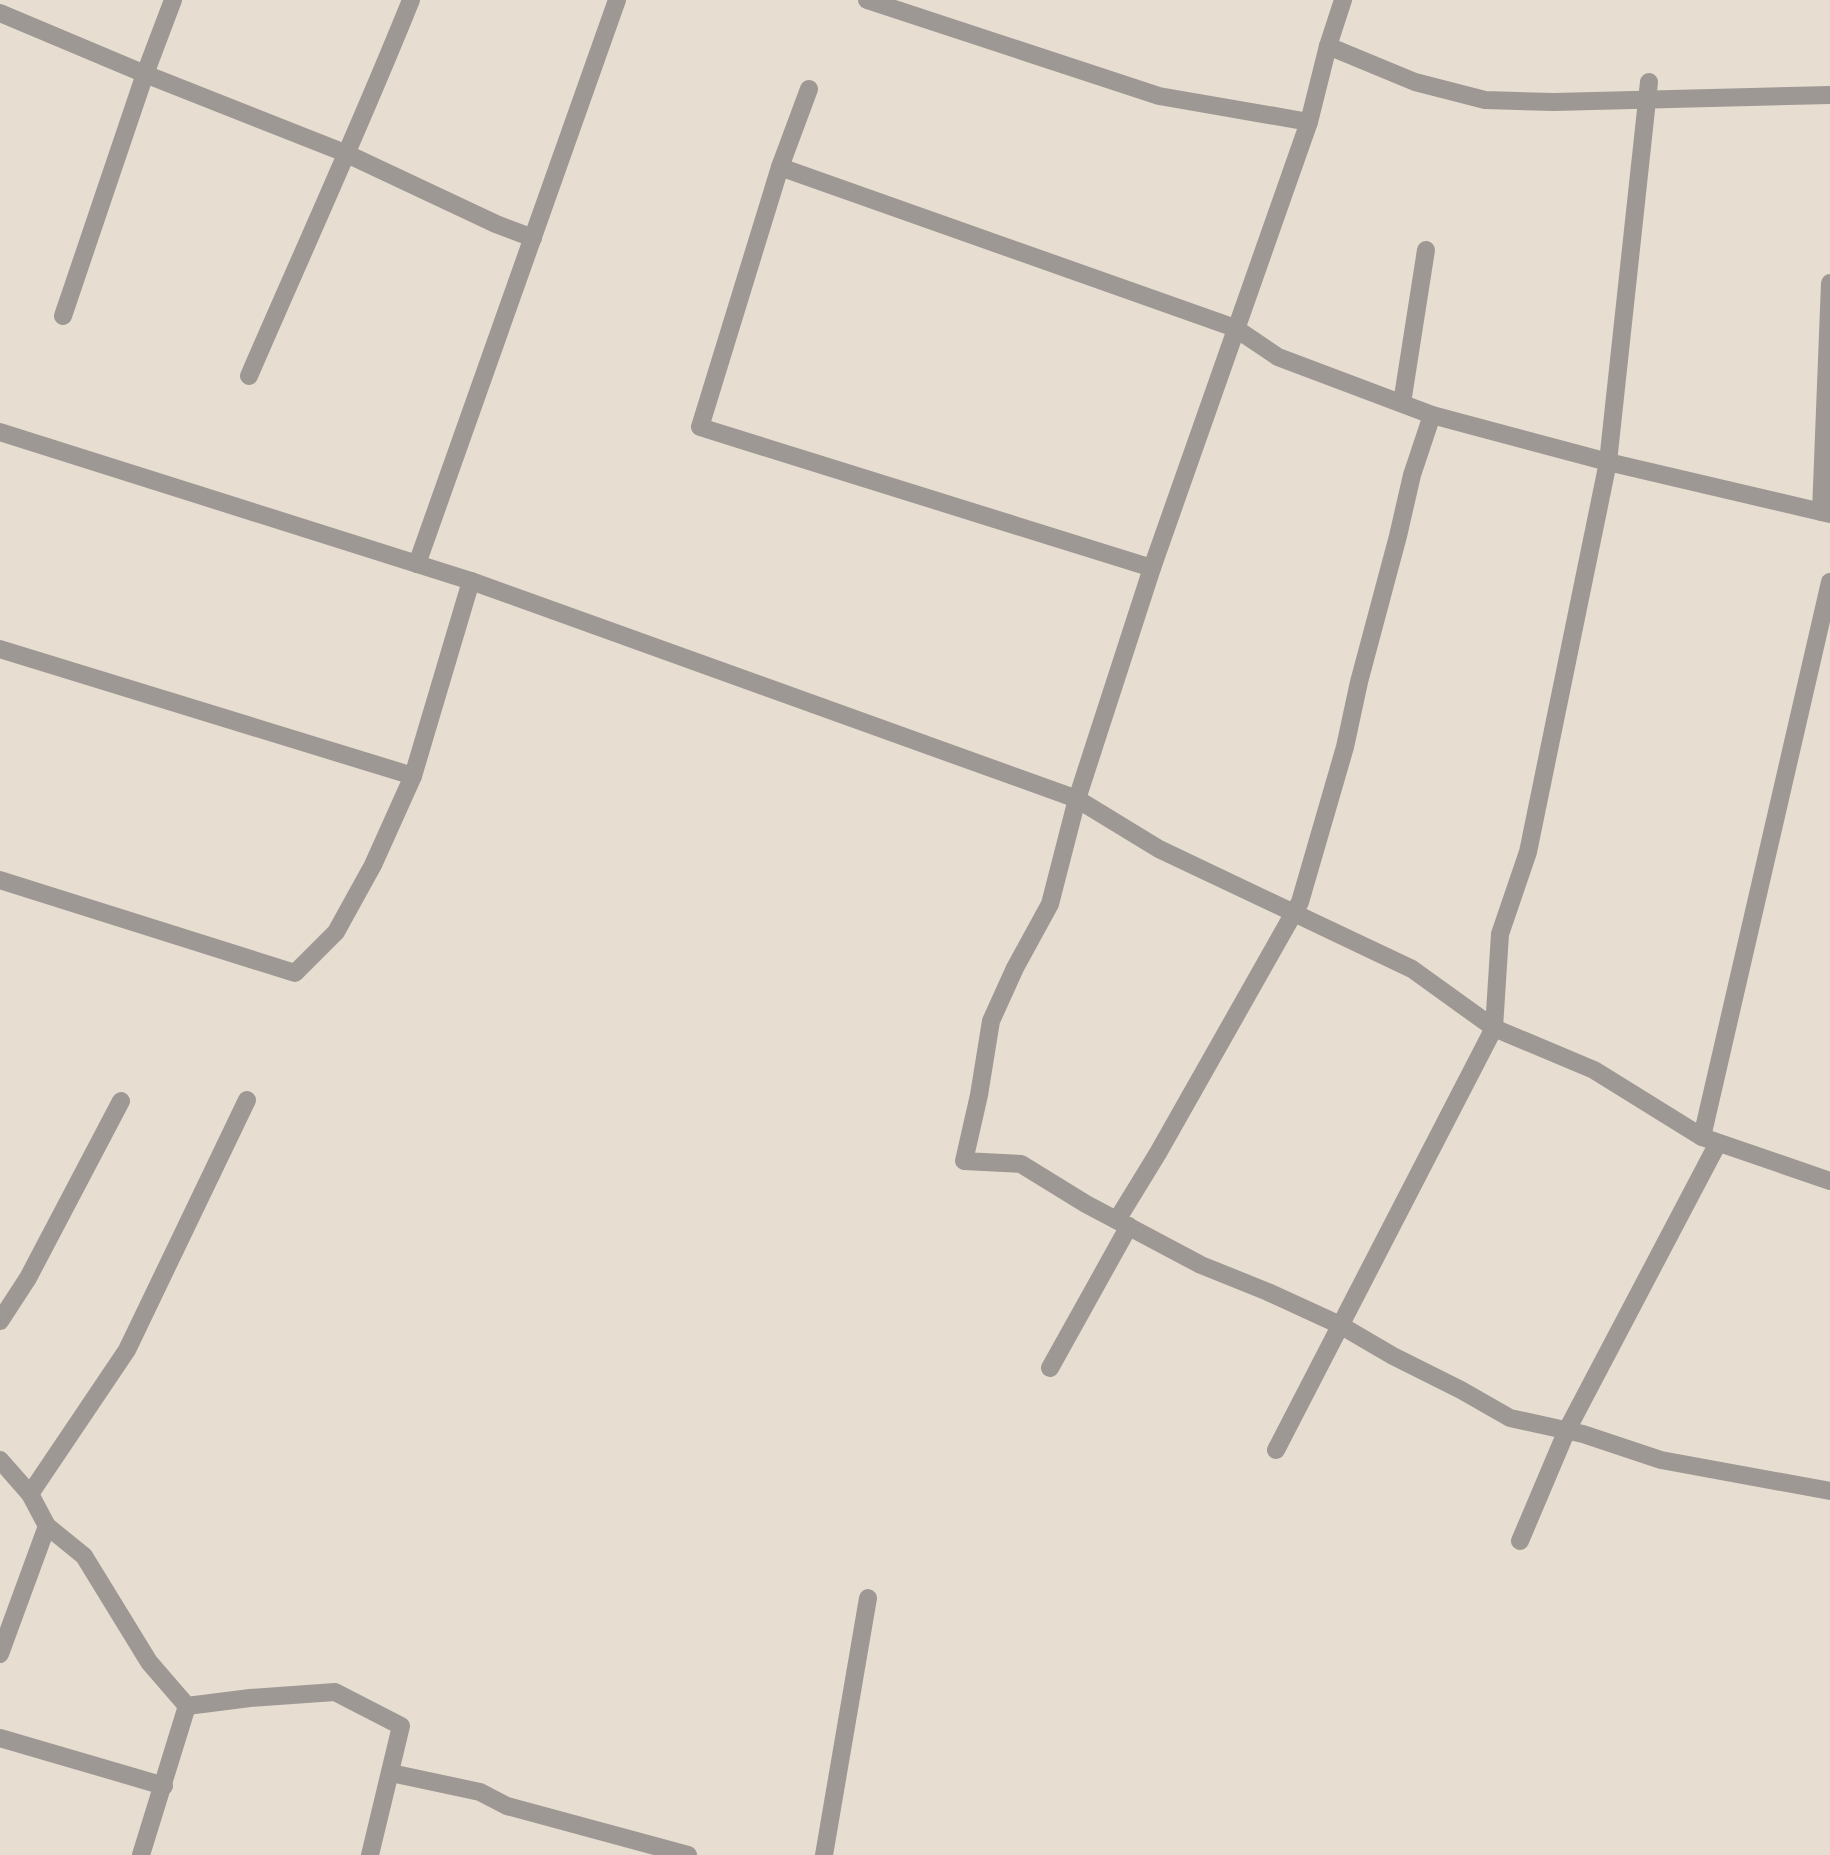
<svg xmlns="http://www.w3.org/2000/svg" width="1830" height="1855" font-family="'DM Sans',sans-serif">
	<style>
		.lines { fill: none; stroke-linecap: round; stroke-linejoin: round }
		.minor { stroke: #9e9894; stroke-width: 18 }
	</style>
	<rect width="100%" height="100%" fill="#e7ded1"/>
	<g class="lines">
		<g class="minor">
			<polyline points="867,0 1159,96 1309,122"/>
			<polyline points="1343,0 1328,46 1309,122 1152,568 1077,799 1050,904 1015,968 991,1021 979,1095 964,1161 1021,1164 1086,1204 1201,1265 1268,1292 1340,1325 1393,1356 1461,1390 1510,1418 1583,1434 1661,1460 1830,1491"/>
			<polyline points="0,13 145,74 345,153 496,224 533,238"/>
			<polyline points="1328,46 1415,82 1485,100 1554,102 1830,95"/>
			<polyline points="809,89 780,167 700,427 1152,568"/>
			<polyline points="780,167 1235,328 1278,357 1432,415 1608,462 1830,514"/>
			<polyline points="63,316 145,74 173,0"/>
			<path d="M249,376C303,251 360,127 411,0"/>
			<polyline points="1402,403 1426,250"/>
			<polyline points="0,432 471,581 1077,799 1159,849 1412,969 1494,1028 1594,1070 1702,1137 1830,1181"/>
			<polyline points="1821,512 1830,283"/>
			<polyline points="417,564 617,0"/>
			<polyline points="0,649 413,776"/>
			<polyline points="0,880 295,973 336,932 373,865 413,776 471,581"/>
			<polyline points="1702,1137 1830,582"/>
			<polyline points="1117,1220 1158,1153 1300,902 1345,747 1359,682 1398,536 1412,475 1432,415"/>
			<polyline points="0,1321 28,1278 121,1101"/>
			<polyline points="1050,1368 1129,1226"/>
			<polyline points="1276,1450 1494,1028 1500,934 1528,852 1608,462 1649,82"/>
			<polyline points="0,1460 30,1494 47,1526 84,1556 149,1662 187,1706 250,1698 335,1692 401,1726 370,1855"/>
			<polyline points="30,1494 127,1350 247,1100"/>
			<polyline points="1520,1541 1567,1430 1718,1143"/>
			<polyline points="0,1654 47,1526"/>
			<polyline points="0,1738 164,1786"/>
			<polyline points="391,1773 480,1792 507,1806 688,1855"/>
			<polyline points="141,1855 187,1706"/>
			<polyline points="824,1855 868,1598"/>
		</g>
	</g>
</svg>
